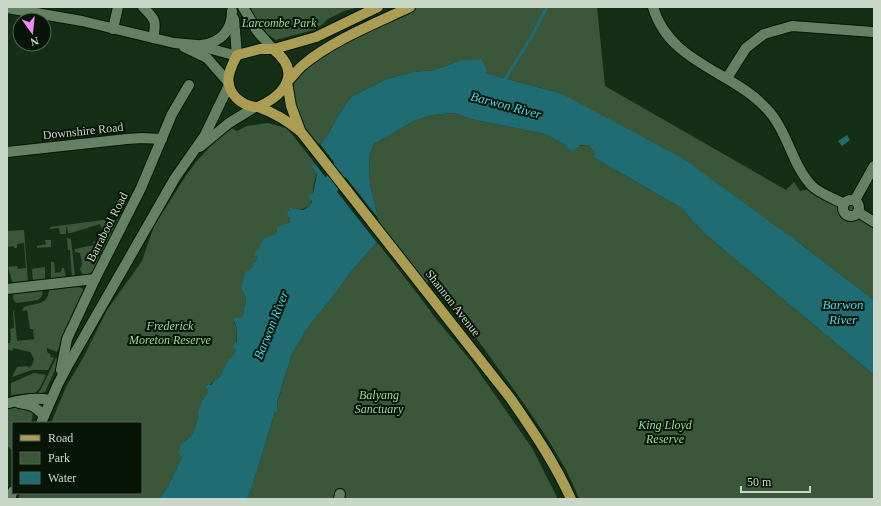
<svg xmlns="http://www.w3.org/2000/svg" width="881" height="506" font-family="'Times New Roman',serif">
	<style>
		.green { fill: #3a573a }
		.water { fill: #206c73 }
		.pier { fill: #152f16 }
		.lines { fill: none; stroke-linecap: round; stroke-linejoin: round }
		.stream { stroke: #206c73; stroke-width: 3 }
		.river { stroke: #206c73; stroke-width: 17 }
		.minor-casing { stroke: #001702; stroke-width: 12 }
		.major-casing { stroke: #001702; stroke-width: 12 }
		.minor { stroke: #648164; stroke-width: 10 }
		.major { stroke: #ab9c53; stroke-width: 10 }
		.labels { text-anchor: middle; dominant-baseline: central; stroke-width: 4; stroke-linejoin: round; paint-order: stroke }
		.park-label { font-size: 12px; font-style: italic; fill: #95dc96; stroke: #091409 }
		.street-label { font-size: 12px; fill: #c8d7c7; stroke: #091409 }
		.water-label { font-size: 13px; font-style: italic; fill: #4bdae8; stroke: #091409 }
	</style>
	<rect width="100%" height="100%" fill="#152f16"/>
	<g class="green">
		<polygon points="248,7 359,7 344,11 328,19 317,29 276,40 267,34"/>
		<polygon points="418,7 597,7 605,86 786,190 794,182 800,191 813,188 845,202 852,200 857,202 859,210 874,222 874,300 798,242 560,93 484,73 458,61 435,70 413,72 387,79 351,97 338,116 328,134 320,145 301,132 288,81 297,71 369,27"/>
		<path d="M454,113L471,119L545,134L567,145L565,147C574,147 581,145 589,145L594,152L593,157L680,207L705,234L874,375V499H579C574,487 569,474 562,463C525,398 475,342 436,278L422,286L370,219L378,218L370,184L369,156L374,144L414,121L432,115Z"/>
		<path d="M268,123L286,128L291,133L314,162L311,167L317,174C315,178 313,188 313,192C312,201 312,207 302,209C299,210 297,210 293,208L290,218V222L282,225L276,230L277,231L276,234L265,239L260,249L255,255L258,257L253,266L247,272L241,289C246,296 248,300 243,308L244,312L241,318H235L234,322L237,329L236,350L233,355L228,360L219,378L215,380L209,386L208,392L204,398L199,417L192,435L186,440L182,457L168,486L159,499H18L21,493H141V423H51L66,387L83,358L107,310L142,261L154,226L187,174L196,162L218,138L232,128L237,131L247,126Z"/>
		<polygon points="120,214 122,215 120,218 121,220 96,271 83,276 80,269 82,265 80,253 75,252 75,249 94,245 93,242 100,240 99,237 104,235 100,224 71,233 68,233 67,227 66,227 66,234 60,234 59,228 50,229 50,227 118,218"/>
		<polygon points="24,230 28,282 13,284 8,267 17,266 18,269 26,268 24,243 17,244 17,248 14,248 14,246 7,247 7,231"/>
		<polygon points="67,238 71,239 75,277 72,277 70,250 68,250"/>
		<polygon points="45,240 51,240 51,247 37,248 37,246 46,244"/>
		<polygon points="377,242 420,297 436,319 472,362 532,448 558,499 247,499 252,487 275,412 278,413 277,404 292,354 309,326 331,299 354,268"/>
		<polygon points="51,262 54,262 55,273 61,272 62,268 64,268 66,278 51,279"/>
		<polygon points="45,267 45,280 33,281 32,269"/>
		<path d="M74,286L82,288L84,291L57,352L47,348V352L51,355L50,357L54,358L48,370H32L12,377L17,367L27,366L29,368L32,365L34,359L30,352L13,348L12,351L7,349V343H10L11,339L10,329L14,328L13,311H14L17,341L34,339L33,329H30L27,310L22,311L24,307C36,303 49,305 49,289Z"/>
		<polygon points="43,289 42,296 38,300 17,303 15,302 13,298 14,293"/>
		<polygon points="56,358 60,359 45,392 36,396 41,389"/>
		<polygon points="34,373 46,375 40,388 35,393 11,395 11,383"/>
		<polygon points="23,406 31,410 33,414 31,423 13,423 13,451 7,446 7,408"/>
	</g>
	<g class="water">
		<polygon points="481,59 487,70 485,73 560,93 682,158 798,242 874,300 874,375 705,234 680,207 593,157 594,152 589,145 580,145 574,151 565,148 566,145 545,134 471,119 454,113 432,115 414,121 374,144 369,156 370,184 378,218 320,145 328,134 338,116 351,97 387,79 413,72 435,70 458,61"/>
		<polygon points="847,135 850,140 842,146 838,141"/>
		<path d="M314,162L377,242L354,268L331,299L309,326L292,354L277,403L278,413L275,412L252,487L247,499H159L168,486L182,457L178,453L181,445L192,435L199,417L198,412L204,398L208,392V389L206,387V385H211L215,380L219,378L228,360L233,355L236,350L233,347L234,343L237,342V329L234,321V318H241L244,312L243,308C248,300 246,296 241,289L245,273L253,266V263L256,261L258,257L254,255L256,251L260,249L259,245L265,238L276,234L277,231L276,229L282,225L290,222V218L287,214L290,208C302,209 304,214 313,201L309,198L310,194H313L317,174L311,167Z"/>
	</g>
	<g class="pier">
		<polygon points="319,143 379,220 377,220 319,146"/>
		<polygon points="312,160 315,161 378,241 378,244"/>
	</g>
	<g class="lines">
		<polyline class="stream" points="504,81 533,34 547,7"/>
		<polyline class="river" points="320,204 351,151"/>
		<defs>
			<g id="minor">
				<path d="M143,7C155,19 157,21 153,38"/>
				<polyline points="243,7 257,31 273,49"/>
				<path d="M653,7C670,66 738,71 772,115C789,137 793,166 812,186C819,193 835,199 844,204"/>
				<polyline points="7,8 82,21 174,43 197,45 237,56"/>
				<polyline points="234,19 237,55"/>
				<polyline points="113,29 118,7"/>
				<path d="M201,45C221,43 232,30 232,11"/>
				<polyline points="184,47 207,58 229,83"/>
				<polyline points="727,78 746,48 764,34 792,26 873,32"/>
				<polyline points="200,147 229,123 255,107"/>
				<polyline points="7,152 127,139 142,138 162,139"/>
				<circle cx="851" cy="208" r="8"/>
				<polyline points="855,200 874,166"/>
				<polyline points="858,212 874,222"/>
				<polyline points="7,289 95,279"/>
				<polyline points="61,370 67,339 95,279 141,188 172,114 189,85"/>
				<path d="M9,403C23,399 36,397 50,400"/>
				<path d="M19,403C32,405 35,406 44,416"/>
				<polyline points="41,423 58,384 68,365 175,178 205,135 229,85"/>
				<polyline points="10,499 13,491"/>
				<polyline points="339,499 340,494"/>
			</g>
			<g id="major">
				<path d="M260,49H273C302,72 286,94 258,107C245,107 232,98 229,85C226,76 233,63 237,55Z"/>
				<polyline points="274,49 316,37 378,7"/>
				<path d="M288,81C293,76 297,70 303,65C331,41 376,23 410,7"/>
				<polyline points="287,82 291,106 300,130"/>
				<path d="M258,107C275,113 288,121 301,132L511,399C533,431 555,463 571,499"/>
			</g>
		</defs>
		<use href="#minor" class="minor-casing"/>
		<use href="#major" class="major-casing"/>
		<use href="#minor" class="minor"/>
		<use href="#major" class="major"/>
	</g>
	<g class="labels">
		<g class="park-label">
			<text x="279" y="23">Larcombe Park</text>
			<text x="170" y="326">Frederick<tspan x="170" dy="14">Moreton Reserve</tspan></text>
			<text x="379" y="395">Balyang<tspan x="379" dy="14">Sanctuary</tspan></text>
			<text x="665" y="425">King Lloyd<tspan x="665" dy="14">Reserve</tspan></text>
		</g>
		<g class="street-label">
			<text transform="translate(83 131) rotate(-6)">Downshire Road</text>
			<text transform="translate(107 227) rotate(-63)">Barrabool Road</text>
			<text transform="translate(453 303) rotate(52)">Shannon Avenue</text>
		</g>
		<g class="water-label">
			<text transform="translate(506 105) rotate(15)">Barwon River</text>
			<text x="843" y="304">Barwon<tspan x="843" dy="15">River</tspan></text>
			<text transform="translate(271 325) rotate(-68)">Barwon River</text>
		</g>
	</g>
	<rect width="881" height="506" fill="none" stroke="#c8d7c7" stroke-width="16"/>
	<rect x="12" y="422" width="130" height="72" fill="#091409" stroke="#556255"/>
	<rect x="20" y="435" width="20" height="6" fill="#ab9c53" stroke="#556255"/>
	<text x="48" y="442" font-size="12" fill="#c8d7c7">Road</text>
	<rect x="20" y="452" width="20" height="12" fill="#3a573a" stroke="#556255"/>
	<text x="48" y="462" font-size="12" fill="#c8d7c7">Park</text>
	<rect x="20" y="472" width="20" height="12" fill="#206c73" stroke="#556255"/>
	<text x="48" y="482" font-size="12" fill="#c8d7c7">Water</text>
	<g transform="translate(32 32) rotate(165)"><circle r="19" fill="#091409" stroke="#556255"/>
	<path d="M0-3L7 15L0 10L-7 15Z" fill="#ef8bf6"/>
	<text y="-6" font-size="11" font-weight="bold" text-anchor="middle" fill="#c8d7c7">N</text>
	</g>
	<path d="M741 486v6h69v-6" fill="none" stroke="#c8d7c7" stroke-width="2"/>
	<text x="747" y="486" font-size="12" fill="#c8d7c7" stroke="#091409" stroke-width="3" paint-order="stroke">50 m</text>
</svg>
